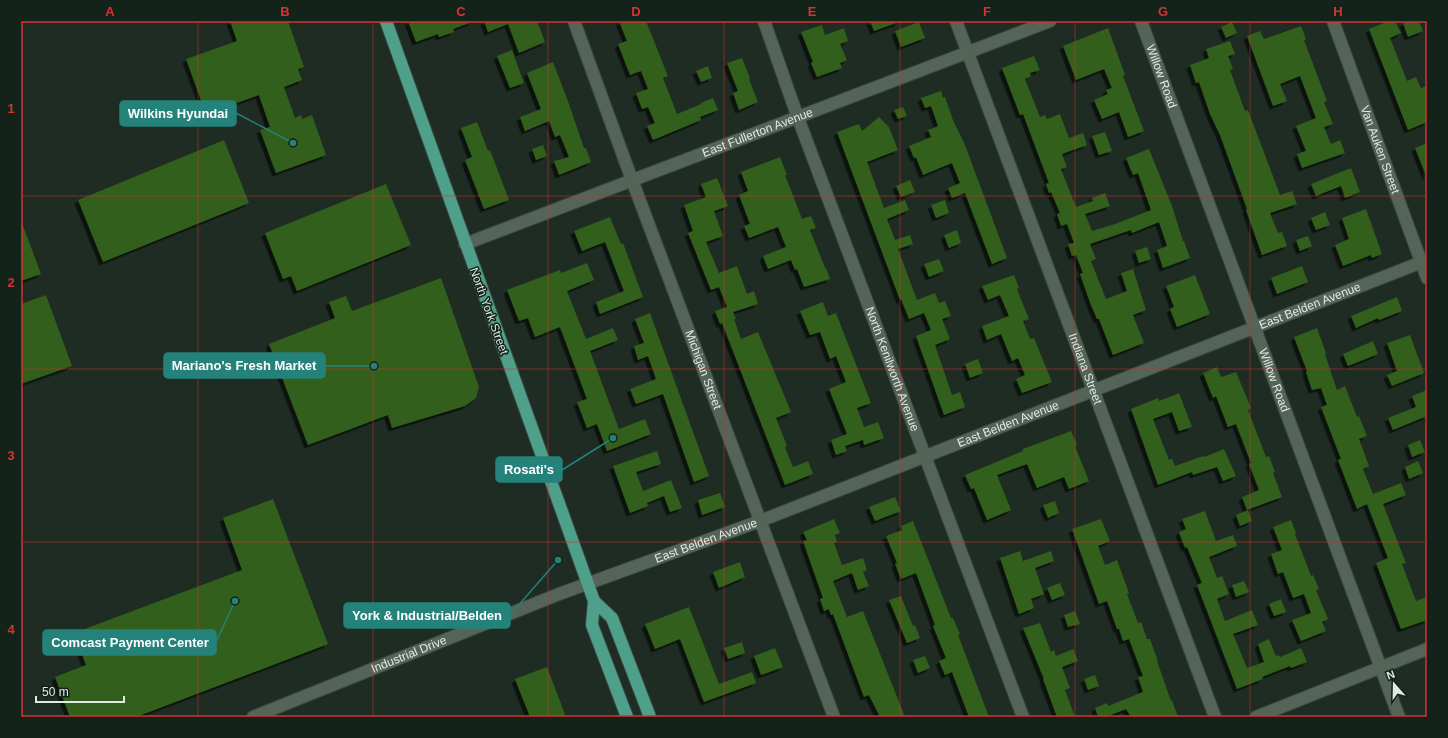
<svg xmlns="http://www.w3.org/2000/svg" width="1448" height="738" font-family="Arial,sans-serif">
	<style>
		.building { fill: #315e1a; filter: url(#shadow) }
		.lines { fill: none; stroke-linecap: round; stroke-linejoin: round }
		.minor-casing { stroke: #3b4840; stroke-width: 14 }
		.major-casing { stroke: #3b4840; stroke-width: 14 }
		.minor { stroke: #546459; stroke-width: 12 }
		.major { stroke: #4fa08b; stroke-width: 12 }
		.grid { fill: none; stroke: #d63231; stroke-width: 1; stroke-opacity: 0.55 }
		.labels { text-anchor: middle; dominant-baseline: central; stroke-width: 3; stroke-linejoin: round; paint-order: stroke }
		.street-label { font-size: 12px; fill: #e0eae3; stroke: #14231a }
		.leader { fill: none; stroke: #24827a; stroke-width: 1.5 }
		.callout-dot { fill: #24827a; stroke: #14231a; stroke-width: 1.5 }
		.callout { fill: #24827a; stroke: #24827a; stroke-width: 1.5 }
		.callout-label { font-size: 13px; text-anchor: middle; font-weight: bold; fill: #fff }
		.neatline { fill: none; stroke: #d63231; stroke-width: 1.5 }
		.grid-label { font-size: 13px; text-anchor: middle; font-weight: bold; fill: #d63231 }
	</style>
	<defs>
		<filter id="shadow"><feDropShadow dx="-3.5" dy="3.5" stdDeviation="0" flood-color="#0009"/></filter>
	</defs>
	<rect width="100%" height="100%" fill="#1e2c23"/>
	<g class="building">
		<polygon points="230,21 288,21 304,67 298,69 302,80 284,87 295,118 301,115 302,119 312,115 326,155 276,173 260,130 270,127 259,95 206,114 186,59 237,41"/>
		<polygon points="408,21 472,21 472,22 453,29 454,32 439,37 438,34 416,42"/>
		<polygon points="484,21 537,21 545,42 519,53 508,24 488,32"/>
		<polygon points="619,21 646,21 668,76 663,78 677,114 701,104 701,103 713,98 718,110 700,117 701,120 653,140 647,126 655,123 648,107 642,109 636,93 648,89 641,71 630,75 618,44 627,41"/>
		<polygon points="870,21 898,21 899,22 874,31"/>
		<polygon points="1389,21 1395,21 1401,33 1390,38 1407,81 1416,77 1421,88 1427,86 1427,122 1408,130 1369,29"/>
		<polygon points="1409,21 1419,21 1423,31 1408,37 1403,23"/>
		<polygon points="919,22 925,38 901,47 895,31"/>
		<polygon points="1232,22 1237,33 1226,38 1221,27"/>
		<polygon points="822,25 825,35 844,28 848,41 840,44 847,60 840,63 842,68 817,77 811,63 813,62 801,32"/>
		<polygon points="1301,26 1306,39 1304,40 1327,101 1324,102 1333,124 1324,127 1331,144 1340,140 1345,153 1302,168 1297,154 1306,151 1296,126 1316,118 1300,76 1280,84 1287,101 1273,106 1247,36 1260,31 1264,39"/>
		<polygon points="1108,28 1125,75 1123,76 1144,131 1128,137 1119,112 1102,119 1094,100 1108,94 1106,90 1112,88 1104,69 1076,80 1063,46"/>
		<polygon points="1230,41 1235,54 1228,56 1233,69 1230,70 1245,111 1248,110 1280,195 1292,191 1297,204 1270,213 1278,233 1282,232 1287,246 1262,255 1246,210 1247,209 1220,135 1210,114 1199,82 1196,83 1190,65 1209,58 1206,49"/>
		<polygon points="512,50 524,83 510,88 497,56"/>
		<polygon points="1034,56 1040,70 1030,73 1031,76 1025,79 1040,117 1045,115 1047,119 1060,114 1069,138 1083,133 1087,145 1062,154 1067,167 1061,169 1076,207 1093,201 1092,198 1105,193 1110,206 1085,214 1092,231 1115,224 1151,210 1138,173 1133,175 1126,158 1149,149 1172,206 1183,241 1184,241 1190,258 1163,268 1157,250 1167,246 1159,222 1132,233 1131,230 1090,244 1096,259 1091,261 1106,299 1127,291 1121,273 1133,269 1146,310 1133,315 1144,343 1113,355 1099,319 1097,319 1091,305 1080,274 1083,273 1076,255 1072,256 1068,244 1074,243 1067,224 1061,226 1057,214 1060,213 1051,192 1049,193 1046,184 1049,183 1040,159 1023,114 1020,115 1002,68"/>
		<polygon points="742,58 750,78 749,79 758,102 739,110 733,93 738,91 727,63"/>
		<polygon points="553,62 569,104 584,148 586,148 591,162 559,175 554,161 569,157 560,135 555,137 549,121 525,131 520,117 541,109 527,73"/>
		<polygon points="708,66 712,78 701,82 696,71"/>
		<polygon points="941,91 943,98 945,97 953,120 965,145 1007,258 992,264 965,193 952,198 948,188 960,183 952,163 923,175 916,157 914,158 909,146 931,137 928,130 938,126 931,106 925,108 921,98"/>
		<polygon points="903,107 907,116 898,119 894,110"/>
		<polygon points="879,117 889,127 898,150 867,162 884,208 905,200 909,210 887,219 895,240 910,235 913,244 898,249 917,300 935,293 939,303 945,301 951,316 942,319 950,339 935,345 952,395 960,392 965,407 944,415 916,336 931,330 924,313 909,319 901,299 900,300 837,132 859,124 862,131"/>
		<polygon points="477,122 488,151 490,150 509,200 484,209 465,160 472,157 461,128"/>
		<polygon points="1105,132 1112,151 1099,155 1092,136"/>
		<polygon points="224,140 249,203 103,262 78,200"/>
		<polygon points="1427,143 1427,178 1415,148"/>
		<polygon points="543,145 547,156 536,160 532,149"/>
		<polygon points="780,157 787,175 785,175 802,219 811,216 816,228 810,230 825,268 826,268 830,279 804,287 797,269 795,270 791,260 768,269 763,256 786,247 778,227 749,238 744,226 750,224 739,195 748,191 741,172"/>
		<polygon points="1351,168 1360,192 1345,198 1341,186 1316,196 1311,184"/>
		<polygon points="717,178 728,206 714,211 723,236 706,242 719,273 737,266 747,294 754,291 758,304 733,312 736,319 734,319 741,339 758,332 791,412 776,418 787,446 785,447 793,467 808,461 813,474 785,485 722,323 720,324 715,311 727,307 719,287 711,290 688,233 693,231 684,205 706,197 701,184"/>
		<polygon points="910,180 915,192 901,197 896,186"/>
		<polygon points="386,184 411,245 297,291 291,276 283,279 265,233"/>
		<polygon points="945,200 949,213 936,218 931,205"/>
		<polygon points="1366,209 1382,254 1372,258 1371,255 1343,266 1335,245 1349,239 1342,218"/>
		<polygon points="1325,212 1330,225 1316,230 1311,218"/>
		<polygon points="610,217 621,244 623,243 643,297 600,314 596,302 624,291 605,242 582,251 574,231"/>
		<polygon points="22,223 41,274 21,281 21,224"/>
		<polygon points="957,230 961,243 949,248 944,235"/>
		<polygon points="1308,236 1312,246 1300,251 1296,240"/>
		<polygon points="1147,247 1151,259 1139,263 1135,251"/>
		<polygon points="939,259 944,271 929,277 924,264"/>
		<polygon points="587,263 594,280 567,291 586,339 613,328 618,340 590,351 619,429 645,419 651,434 607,451 597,424 587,428 577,402 587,399 560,327 535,337 528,318 519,321 507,290 560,270 561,273"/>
		<polygon points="1302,266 1308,282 1277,294 1271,278"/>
		<polygon points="1014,275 1019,288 1017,289 1029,319 1023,321 1030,339 1034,338 1052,382 1022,393 1016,379 1025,375 1018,358 1012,361 1001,334 987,340 982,326 1009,316 1000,295 988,300 982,286"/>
		<polygon points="1195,275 1210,314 1177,327 1170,309 1174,307 1166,286"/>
		<polygon points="441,278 479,387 476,398 465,406 392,428 388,415 308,445 269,344 335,318 329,302 346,296 352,311"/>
		<polygon points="46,295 72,366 21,384 21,304"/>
		<polygon points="1397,297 1402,311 1379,320 1378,318 1356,328 1351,316"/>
		<polygon points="823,302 828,316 836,313 871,403 857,408 864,427 878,422 884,438 864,445 863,440 845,446 847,451 836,455 831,440 847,434 829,389 846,382 836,356 830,359 820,332 810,335 800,311"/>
		<polygon points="650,313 709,476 694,482 663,394 636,404 630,389 656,379 648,356 638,360 634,346 644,343 635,319"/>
		<polygon points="1317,328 1326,353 1325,354 1337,390 1345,386 1357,417 1359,416 1367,436 1359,439 1369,466 1363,469 1373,494 1401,483 1406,495 1383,504 1406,563 1402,564 1416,601 1427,597 1427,620 1401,629 1376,563 1388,558 1367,504 1357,509 1338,460 1341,459 1321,407 1327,405 1321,388 1312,390 1306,372 1307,371 1294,337"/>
		<polygon points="1410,335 1424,373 1392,386 1387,375 1397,371 1387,343"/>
		<polygon points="1373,341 1378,354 1348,366 1343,354"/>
		<polygon points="978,359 983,373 970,378 965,364"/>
		<polygon points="1217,367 1221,377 1236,372 1251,408 1248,410 1266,457 1269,456 1275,472 1273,473 1282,497 1247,510 1242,497 1259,490 1249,464 1251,463 1236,424 1228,427 1216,396 1213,398 1203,373"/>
		<polygon points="1427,390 1427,416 1393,430 1388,418 1416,407 1412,396"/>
		<polygon points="1179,393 1192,427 1179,431 1172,412 1153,419 1169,460 1172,459 1175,466 1203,456 1204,457 1224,449 1236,476 1223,481 1217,467 1193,475 1192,472 1158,485 1131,409 1158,398 1159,401"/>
		<polygon points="1071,431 1077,445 1075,446 1089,481 1069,489 1064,477 1037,488 1027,464 997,475 1011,510 987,520 974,488 971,489 965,475 1023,451 1023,449"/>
		<polygon points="1420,440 1425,452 1412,457 1408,445"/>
		<polygon points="657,451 661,464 636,472 643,491 671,480 682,508 670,512 664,496 647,503 648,506 630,513 613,466"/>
		<polygon points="1418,461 1423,473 1409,479 1405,467"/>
		<polygon points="720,493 725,507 702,515 698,500"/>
		<polygon points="895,497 901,511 875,521 869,507"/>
		<polygon points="273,499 328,644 136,717 70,717 55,677 86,665 74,633 242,570 223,518"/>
		<polygon points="1055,501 1059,513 1048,518 1043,505"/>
		<polygon points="1248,510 1252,521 1240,526 1236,515"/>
		<polygon points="1205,511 1216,541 1233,535 1237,546 1209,557 1217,578 1222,576 1229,594 1217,599 1225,621 1252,610 1258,625 1233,634 1247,668 1264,662 1258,644 1269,639 1276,656 1279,655 1280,657 1301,648 1307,662 1291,668 1290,666 1262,677 1263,679 1237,689 1197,585 1202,583 1187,547 1185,548 1179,532 1186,529 1182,519"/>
		<polygon points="834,519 840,533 835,535 837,542 834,543 842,565 863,558 867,570 863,572 869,586 858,590 852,573 833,581 847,617 863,611 905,717 880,717 869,695 864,697 833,614 831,615 829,609 824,611 820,599 823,598 803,541 807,540 803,532"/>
		<polygon points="1101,519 1110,541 1098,546 1105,565 1117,560 1129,593 1127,594 1138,623 1141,622 1147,639 1150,639 1158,661 1157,661 1171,701 1172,700 1178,717 1131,717 1126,709 1106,717 1098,717 1095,708 1107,703 1108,706 1143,692 1138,677 1143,676 1129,639 1123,641 1119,629 1117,629 1107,601 1099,604 1072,529"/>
		<polygon points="1291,520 1296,533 1295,534 1311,576 1313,575 1319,589 1316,590 1328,619 1322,622 1326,631 1301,641 1292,620 1311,613 1304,594 1293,598 1283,572 1278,574 1271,554 1282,550 1273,527"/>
		<polygon points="913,521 951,618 953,618 960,634 958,635 989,717 969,717 952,672 945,675 939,661 946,658 933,626 935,625 916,573 901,579 895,564 897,563 886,536 902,530 901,526"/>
		<polygon points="1020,551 1023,561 1051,551 1054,561 1035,568 1044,594 1031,599 1034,608 1019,614 1000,558"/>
		<polygon points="740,562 745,577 719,588 713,572"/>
		<polygon points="1244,581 1249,592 1236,597 1232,585"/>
		<polygon points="1060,583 1065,595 1052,600 1047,588"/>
		<polygon points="901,596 913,626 915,625 920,638 907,643 889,600"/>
		<polygon points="1281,599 1286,612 1274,616 1269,604"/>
		<polygon points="689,607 719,684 752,672 756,683 704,702 680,639 655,649 645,624"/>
		<polygon points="1075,611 1080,624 1068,627 1064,615"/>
		<polygon points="1040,623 1051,652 1054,650 1056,656 1073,649 1078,661 1062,667 1070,688 1065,690 1075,717 1057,717 1043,679 1044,679 1023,628"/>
		<polygon points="742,642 745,653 728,659 724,648"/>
		<polygon points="775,648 783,667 761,675 754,656"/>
		<polygon points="925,656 930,668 918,673 913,660"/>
		<polygon points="547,667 566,717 530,717 515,679"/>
		<polygon points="1095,675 1099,686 1088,690 1084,679"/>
	</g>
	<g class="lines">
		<defs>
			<g id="minor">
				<path id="s1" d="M574,21L632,180L834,717"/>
				<path id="s2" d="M764,21L798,118L1023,717"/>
				<path id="s3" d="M956,21L1215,717"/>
				<path id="s4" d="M1141,21L1399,717"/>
				<path id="s5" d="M1333,21L1427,278"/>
				<path id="s6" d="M465,244L1050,21"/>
				<path id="s7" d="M253,717L559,594L760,521L1427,260"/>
				<polyline points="1256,717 1427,649"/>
			</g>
			<g id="major">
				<polyline points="386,21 594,601 592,625 627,717"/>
				<polyline points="594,601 612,618 650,717"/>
			</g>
		</defs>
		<use href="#minor" class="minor-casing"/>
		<use href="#major" class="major-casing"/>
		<use href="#minor" class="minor"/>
		<use href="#major" class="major"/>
	</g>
	<path class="grid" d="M198,21V717M373,21V717M548,21V717M724,21V717M900,21V717M1075,21V717M1250,21V717M21,196H1427M21,369H1427M21,542H1427"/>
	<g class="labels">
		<g class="street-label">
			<text stroke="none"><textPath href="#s4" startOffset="59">Willow Road</textPath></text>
			<text stroke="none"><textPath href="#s6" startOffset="313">East Fullerton Avenue</textPath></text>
			<text stroke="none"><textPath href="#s5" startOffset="137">Van Auken Street</textPath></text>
			<text stroke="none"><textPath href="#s7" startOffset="1134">East Belden Avenue</textPath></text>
			<text transform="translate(489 311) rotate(70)">North York Street</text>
			<text stroke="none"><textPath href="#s3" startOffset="371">Indiana Street</textPath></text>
			<text stroke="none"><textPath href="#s1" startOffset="372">Michigan Street</textPath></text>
			<text stroke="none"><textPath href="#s2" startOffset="371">North Kenilworth Avenue</textPath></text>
			<text stroke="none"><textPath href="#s4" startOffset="383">Willow Road</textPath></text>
			<text stroke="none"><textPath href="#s7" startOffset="810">East Belden Avenue</textPath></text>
			<text stroke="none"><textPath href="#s7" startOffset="486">East Belden Avenue</textPath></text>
			<text stroke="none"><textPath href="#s7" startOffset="168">Industrial Drive</textPath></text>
		</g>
	</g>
	<path class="leader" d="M293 143L236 113M374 366L325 366M613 438L562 470M558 560L510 615M235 601L216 642"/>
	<g class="callout-dot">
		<circle cx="293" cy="143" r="4"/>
		<circle cx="374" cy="366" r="4"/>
		<circle cx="613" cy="438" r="4"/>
		<circle cx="558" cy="560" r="4"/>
		<circle cx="235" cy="601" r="4"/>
	</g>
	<g class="callout">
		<rect x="120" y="101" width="116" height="25" rx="4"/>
		<rect x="164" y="353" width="161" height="25" rx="4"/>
		<rect x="496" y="457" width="66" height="25" rx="4"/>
		<rect x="344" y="603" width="166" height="25" rx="4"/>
		<rect x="43" y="630" width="173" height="25" rx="4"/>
	</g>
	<g class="callout-label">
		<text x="178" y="118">Wilkins Hyundai</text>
		<text x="244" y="370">Mariano's Fresh Market</text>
		<text x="529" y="474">Rosati's</text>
		<text x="427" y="620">York &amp; Industrial/Belden</text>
		<text x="130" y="647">Comcast Payment Center</text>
	</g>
	<rect width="1448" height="738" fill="none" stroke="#14231a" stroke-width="44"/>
	<g transform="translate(1394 684) rotate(340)" stroke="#14231a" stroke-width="3" paint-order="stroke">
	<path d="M0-3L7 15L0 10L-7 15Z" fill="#e0eae3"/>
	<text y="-6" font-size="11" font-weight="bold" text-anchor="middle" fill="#e0eae3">N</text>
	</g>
	<path d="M36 696v6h88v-6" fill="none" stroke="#e0eae3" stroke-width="2"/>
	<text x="42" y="696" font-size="12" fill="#e0eae3" stroke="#14231a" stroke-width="3" paint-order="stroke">50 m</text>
	<rect x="22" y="22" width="1404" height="694" class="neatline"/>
	<g class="grid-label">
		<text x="110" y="16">A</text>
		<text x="285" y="16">B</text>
		<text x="461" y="16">C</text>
		<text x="636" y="16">D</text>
		<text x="812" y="16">E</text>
		<text x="987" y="16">F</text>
		<text x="1163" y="16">G</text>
		<text x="1338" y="16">H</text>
		<text x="11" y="113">1</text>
		<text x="11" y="287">2</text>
		<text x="11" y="460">3</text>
		<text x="11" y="634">4</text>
	</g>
</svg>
